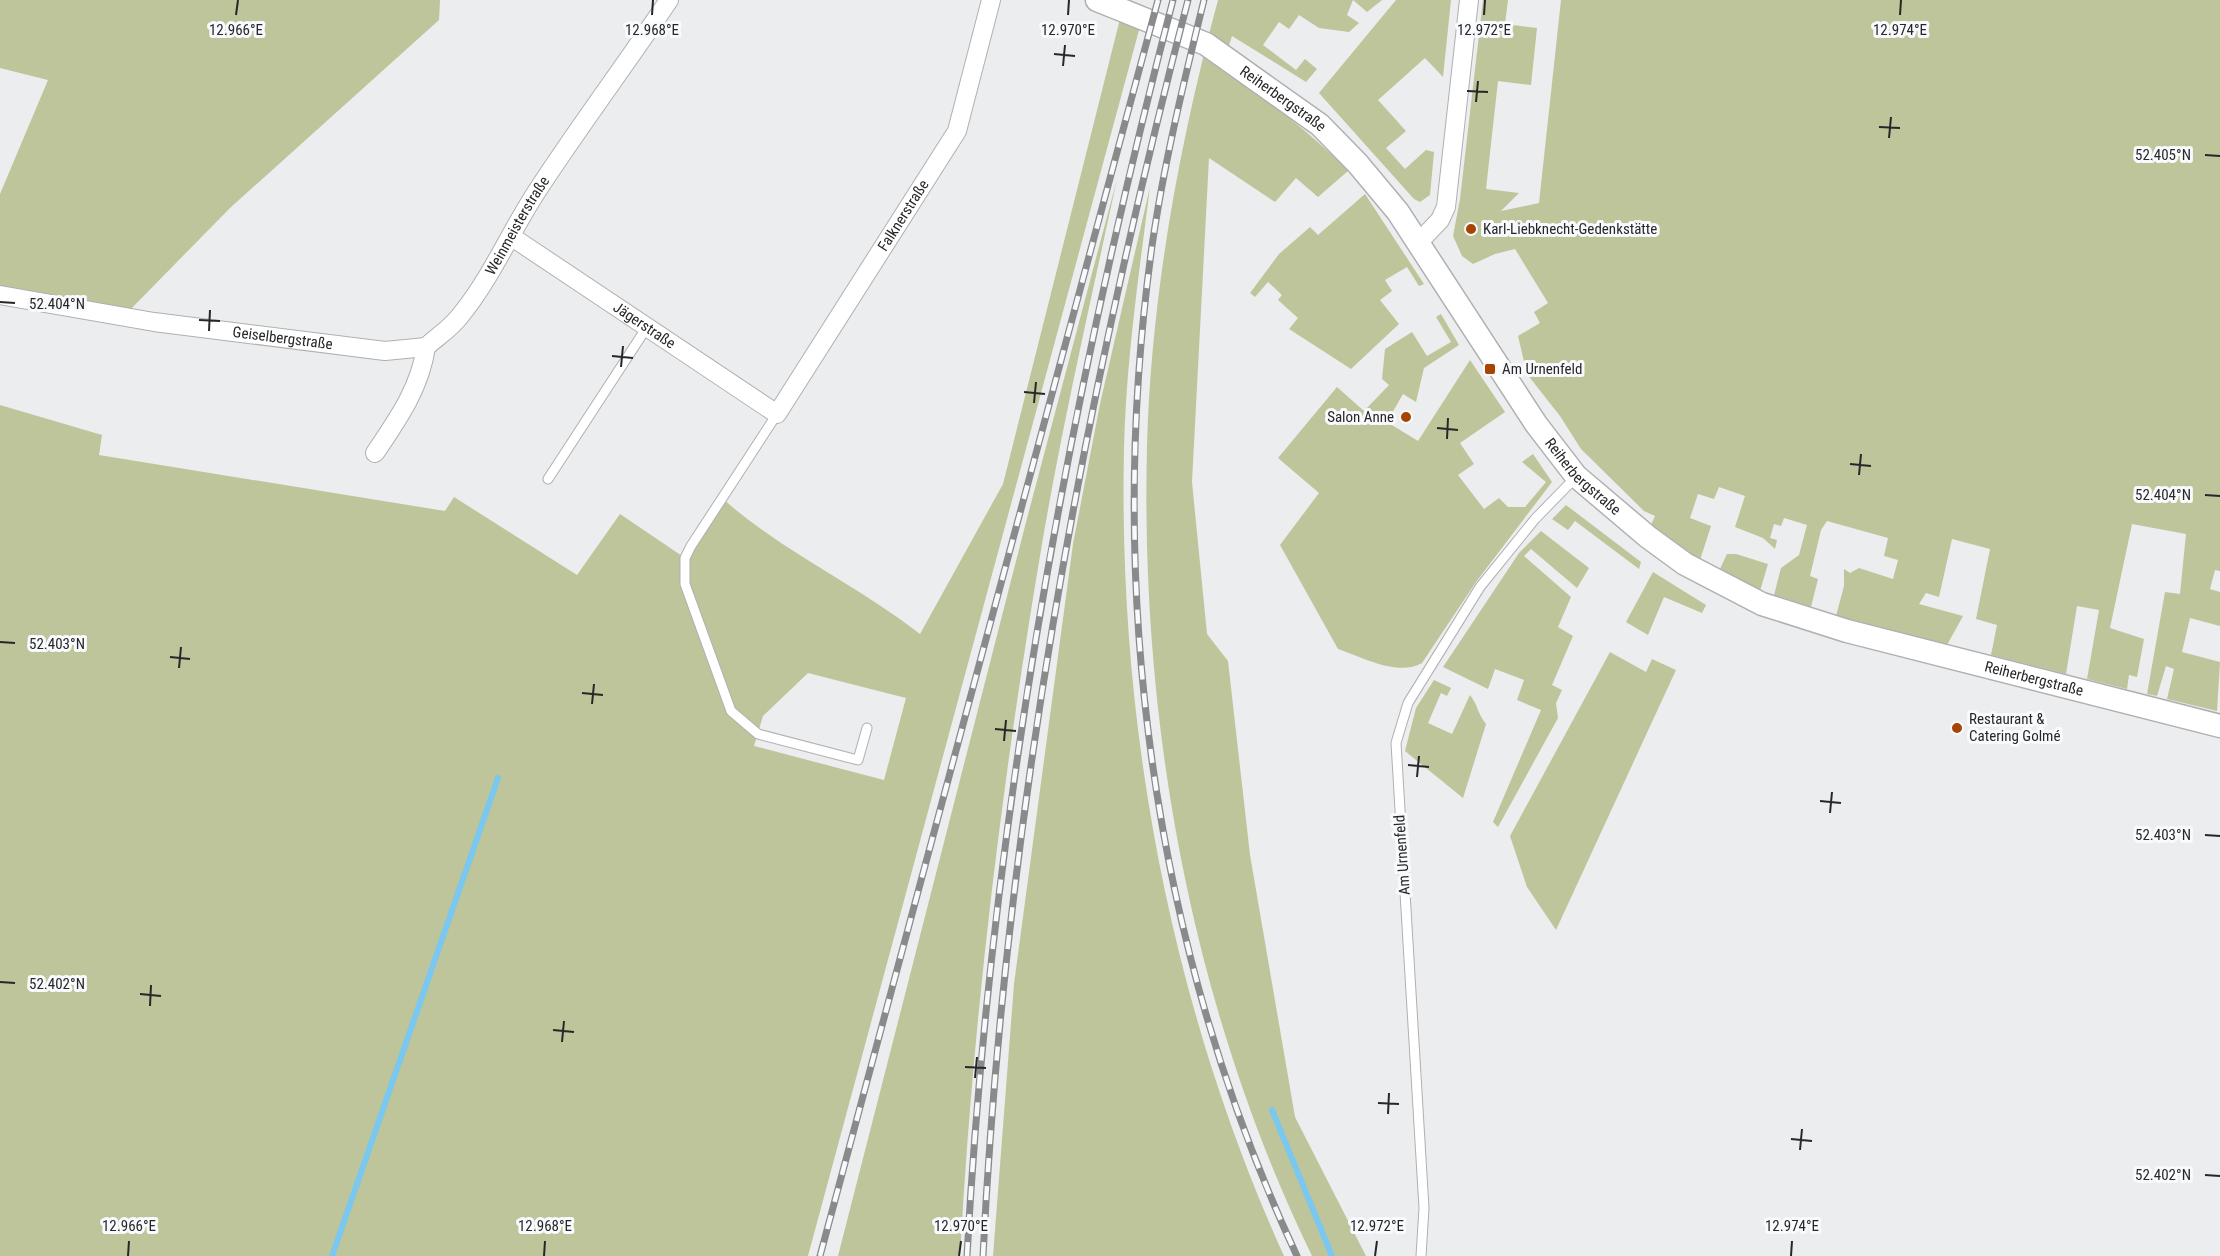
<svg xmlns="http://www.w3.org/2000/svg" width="2220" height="1256" font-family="'Roboto Condensed',sans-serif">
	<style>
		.green { fill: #bec59a; fill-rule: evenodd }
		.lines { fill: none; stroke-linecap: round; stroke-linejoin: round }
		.stream { stroke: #7ac7f0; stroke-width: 6 }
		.service-casing { stroke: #afb0b2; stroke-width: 11 }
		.minor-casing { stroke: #afb0b2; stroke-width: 20 }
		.tertiary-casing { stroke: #afb0b2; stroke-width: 25 }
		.service { stroke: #fff; stroke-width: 9 }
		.minor { stroke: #fff; stroke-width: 18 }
		.tertiary { stroke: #fff; stroke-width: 22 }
		.rail-casing { stroke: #898a8c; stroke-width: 7 }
		.rail { stroke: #f9fafd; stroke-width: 4.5; stroke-dasharray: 14; stroke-linecap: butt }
		.ticks { fill: none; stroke: #262728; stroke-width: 2 }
		.poi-dot { fill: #a64402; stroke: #f9fafd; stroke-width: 2 }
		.labels { text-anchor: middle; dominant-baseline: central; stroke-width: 6; stroke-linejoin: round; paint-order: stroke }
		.street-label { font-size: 15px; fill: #262728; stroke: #f9fafd }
		.poi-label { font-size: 15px; fill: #262728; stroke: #f9fafd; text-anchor: start }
		.ticks-label { font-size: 15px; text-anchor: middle; fill: #262728; stroke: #f9fafd; stroke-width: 6; stroke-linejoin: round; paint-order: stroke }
	</style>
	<rect width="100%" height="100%" fill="#ecedef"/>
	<g class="green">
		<polygon points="0,0 440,0 439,20 230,208 123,317 0,295 0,194 48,80 0,68"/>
		<path d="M1218,0H1382L1367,12L1353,0L1347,15L1359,23L1349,32L1319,28L1299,15L1289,29L1279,22L1263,45L1296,70L1305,59L1317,69L1306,82L1232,36L1221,70C1268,100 1309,131 1348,171L1318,197L1296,178L1275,202L1209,158L1192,482L1207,634L1228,661L1250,855L1295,1117L1366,1256H1312C1191,1007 1140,722 1147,446C1151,297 1179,144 1218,0Z"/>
		<polygon points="1396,0 1451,0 1443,77 1425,58 1378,100 1406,131 1386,148 1405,169 1426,150 1434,152 1430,195 1420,202 1414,199 1319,93"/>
		<polygon points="1483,0 1508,0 1505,24 1537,28 1531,85 1498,81 1486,189 1519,193 1501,211 1539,203 1561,0 2220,0 2220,571 2215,570 2210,589 2220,592 2220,626 2190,618 2182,652 2220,662 2217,711 2167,699 2174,669 2166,666 2157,696 2147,694 2165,592 2180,594 2186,534 2132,524 2110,628 2144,639 2137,677 2129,675 2127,689 2087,679 2099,610 2077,606 2066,674 1991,655 1997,625 1976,619 1990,549 1952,539 1939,597 1926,593 1919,604 1963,616 1947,645 1836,616 1844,586 1844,569 1850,573 1859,568 1893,579 1898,560 1884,556 1888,538 1827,521 1821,530 1810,576 1818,579 1811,607 1774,595 1781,568 1799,555 1807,525 1784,518 1781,526 1774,524 1770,538 1777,540 1775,549 1763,538 1735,527 1745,496 1719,487 1714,499 1698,494 1690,518 1711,526 1700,560 1651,525 1655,516 1644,511 1581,449 1560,416 1527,374 1518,336 1540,323 1534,312 1548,303 1515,249 1495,254 1473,264 1462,256 1453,236 1460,199"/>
		<path d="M1122,11L1142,19L808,1256H0V405L102,435L99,455L445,511L454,497L577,575L620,514L685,558L723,499C783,552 857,585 920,634L1003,484ZM808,673L906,698L884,780L754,746L763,716Z"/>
		<path d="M1117,179C1091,300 1063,421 1042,544C1002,780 973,1017 960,1256H838L1025,526Z"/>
		<path d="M1150,187C1139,274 1126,361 1124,449C1118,724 1170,1005 1284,1256H993L1014,984L1073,544L1100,404Z"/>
		<polygon points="1365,194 1424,284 1419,286 1407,267 1385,280 1392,291 1380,300 1399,324 1351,369 1289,329 1298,318 1278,300 1282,295 1268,282 1255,297 1250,293 1279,254 1310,227 1318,235"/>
		<path d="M1441,314L1459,345L1424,368L1416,402L1403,394L1387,422L1418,441L1470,360L1505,412L1460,443L1474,464L1458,475L1484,509L1499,498L1508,507H1525L1546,482L1522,462L1533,454L1552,482L1476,582L1422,663C1398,677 1362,657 1338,649L1280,545L1319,493L1278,458L1337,387L1364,411L1389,385L1382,379L1385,349L1412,332L1427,356L1451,342L1436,317Z"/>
		<polygon points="1566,505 1641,562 1639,569 1575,521 1568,530 1552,519"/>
		<polygon points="1541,531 1589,568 1577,588 1531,549 1524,556 1571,597 1558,627 1573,636 1552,685 1562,690 1556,703 1558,718 1498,827 1493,822 1541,710 1517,700 1524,680 1495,669 1488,689 1443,667 1519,553"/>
		<polygon points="1727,554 1736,554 1768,564 1760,591 1719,571"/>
		<polygon points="1653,572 1706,605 1702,613 1664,597 1648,635 1626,622"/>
		<polygon points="1610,652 1646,672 1652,659 1676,670 1556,930 1527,887 1510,836"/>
		<path d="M1434,680L1451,688L1447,696L1441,693L1428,723L1452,734L1470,695C1478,705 1478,715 1486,724L1463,798L1405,751L1416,708Z"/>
	</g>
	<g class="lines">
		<g class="stream">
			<polyline points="1272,1110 1332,1256"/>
			<polyline points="332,1256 498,778"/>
		</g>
		<defs>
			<g id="service">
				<polyline points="777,414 691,546 685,558 685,584 731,711 758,734 858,760 867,728"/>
				<polyline points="548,479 647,327"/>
				<polyline points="1421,1256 1424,1208 1396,743 1408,703 1480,587 1535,519 1575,478"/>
			</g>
			<g id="minor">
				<path id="s1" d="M512,237L777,414L957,131L991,0"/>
				<polyline points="1419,242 1440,220 1446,207 1469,0"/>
				<path id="s2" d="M0,295L154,322L385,351L426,347"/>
				<path id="s3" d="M375,453C398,419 420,388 426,347C437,337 451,328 460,316C492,277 511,230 539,188C581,124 626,64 669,0"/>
			</g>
			<g id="tertiary">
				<path id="s4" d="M1097,0L1206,44L1320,125L1358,164L1398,212L1536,424L1576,476L1648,537L1685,564L1762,604L1847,631L2220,726"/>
			</g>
		</defs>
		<use href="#service" class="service-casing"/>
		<use href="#minor" class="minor-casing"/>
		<use href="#tertiary" class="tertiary-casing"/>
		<use href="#service" class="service"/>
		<use href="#minor" class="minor"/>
		<use href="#tertiary" class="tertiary"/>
		<defs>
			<g id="rail">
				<path d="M1204,0C1184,81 1164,163 1152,246C1105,586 1151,944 1297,1256"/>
				<polyline points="820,1256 1158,0"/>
				<path d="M967,1256C990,831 1066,411 1173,0"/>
				<path d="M983,1256C1004,831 1081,411 1188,0"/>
			</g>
		</defs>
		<use href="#rail" class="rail-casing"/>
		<use href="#rail" class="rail"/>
	</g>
	<path class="ticks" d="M236,15L238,0M652,15L653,0M1068,15L1069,0M1484,15L1485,0M1900,15L1901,0M1054,54L1075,56M1063,66L1065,45M1467,91L1488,92M1476,102L1478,81M1879,127L1900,128M1889,138L1891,117M2205,155L2220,156M0,302L15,303M199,320L220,321M209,331L210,310M612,356L633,358M621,367L623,346M1024,392L1045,394M1034,403L1036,382M1437,428L1458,430M1447,439L1448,418M1850,464L1871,466M1859,475L1861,454M2205,495L2220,496M0,642L15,643M170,657L190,659M179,668L181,647M582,693L603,695M592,704L594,684M995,729L1016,731M1004,741L1006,720M1408,765L1429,767M1417,777L1419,756M1820,801L1841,803M1830,813L1832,792M2205,835L2220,836M0,982L15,983M140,994L161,996M150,1006L151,985M553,1030L574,1032M562,1042L564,1021M965,1067L986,1068M975,1078L977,1057M1378,1103L1399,1104M1388,1114L1389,1093M1791,1139L1812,1141M1800,1150L1802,1129M2205,1175L2220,1176M128,1256L129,1241M544,1256L545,1241M959,1256L961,1241M1375,1256L1377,1241M1791,1256L1792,1241"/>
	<g class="poi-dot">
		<circle cx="1471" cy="229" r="6"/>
		<rect x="1484" y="363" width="12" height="12" rx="3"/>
		<circle cx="1406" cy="417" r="6"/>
		<circle cx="1957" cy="728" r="6"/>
	</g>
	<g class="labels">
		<g class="street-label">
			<text stroke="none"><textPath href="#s4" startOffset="212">Reiherbergstraße</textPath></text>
			<text stroke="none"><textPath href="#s1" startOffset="554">Falknerstraße</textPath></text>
			<text stroke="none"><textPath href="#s3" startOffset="272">Weinmeisterstraße</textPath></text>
			<text stroke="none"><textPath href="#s1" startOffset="159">Jägerstraße</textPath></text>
			<text stroke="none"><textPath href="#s2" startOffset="286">Geiselbergstraße</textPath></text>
			<text stroke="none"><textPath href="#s4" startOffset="698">Reiherbergstraße</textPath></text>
			<text stroke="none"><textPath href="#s4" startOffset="1202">Reiherbergstraße</textPath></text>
			<text transform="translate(1402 855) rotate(-94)">Am Urnenfeld</text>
		</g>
		<g class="poi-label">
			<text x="1483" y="229">Karl-Liebknecht-Gedenkstätte</text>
			<text x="1502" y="369">Am Urnenfeld</text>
			<text x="1394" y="417" text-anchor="end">Salon Anne</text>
			<text x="1969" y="719">Restaurant &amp;<tspan x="1969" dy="17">Catering Golmé</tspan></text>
		</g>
	</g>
	<g class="ticks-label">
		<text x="236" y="35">12.966°E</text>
		<text x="652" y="35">12.968°E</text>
		<text x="1068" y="35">12.970°E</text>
		<text x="1484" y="35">12.972°E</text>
		<text x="1900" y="35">12.974°E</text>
		<text x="2163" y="160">52.405°N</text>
		<text x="57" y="309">52.404°N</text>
		<text x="2163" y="500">52.404°N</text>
		<text x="57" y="649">52.403°N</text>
		<text x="2163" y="840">52.403°N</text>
		<text x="57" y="989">52.402°N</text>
		<text x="2163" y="1180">52.402°N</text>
		<text x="129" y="1231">12.966°E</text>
		<text x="545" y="1231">12.968°E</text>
		<text x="961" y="1231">12.970°E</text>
		<text x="1377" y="1231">12.972°E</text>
		<text x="1792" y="1231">12.974°E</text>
	</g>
</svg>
